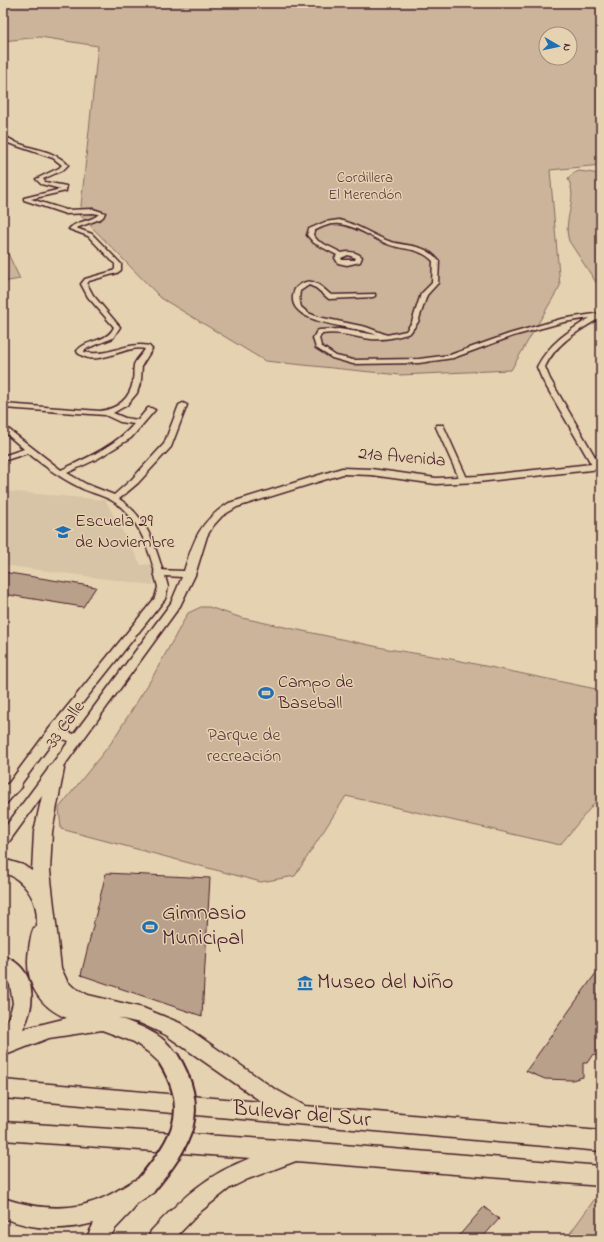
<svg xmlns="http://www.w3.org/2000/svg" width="604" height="1242" font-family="'Indie Flower',sans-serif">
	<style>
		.built { fill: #d7c3a5 }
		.green { fill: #cbb49a; stroke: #8a6a62; fill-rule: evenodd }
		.building { fill: #b9a08b; stroke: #4a1f2b }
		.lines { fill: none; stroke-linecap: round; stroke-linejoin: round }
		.minor-casing { stroke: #4a1f2b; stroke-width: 3 }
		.tertiary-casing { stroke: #4a1f2b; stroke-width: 3 }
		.trunk-casing { stroke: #4a1f2b; stroke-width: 3 }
		.minor { fill: #e4d2b0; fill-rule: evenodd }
		.tertiary { fill: #e4d2b0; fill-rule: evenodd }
		.trunk { fill: #e4d2b0; fill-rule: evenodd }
		.trunk-bridge-casing { stroke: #4a1f2b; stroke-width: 24; stroke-linecap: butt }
		.trunk-bridge { stroke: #e4d2b0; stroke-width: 20 }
		.labels { text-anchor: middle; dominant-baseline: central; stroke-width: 3; stroke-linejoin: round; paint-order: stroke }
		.far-park-label { font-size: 15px; fill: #5d353c; stroke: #e4d2b0 }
		.street-label { font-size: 18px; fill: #4a1f2b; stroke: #e4d2b0 }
		.poi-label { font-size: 18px; fill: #4a1f2b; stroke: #e4d2b0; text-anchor: start }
		.park-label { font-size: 18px; fill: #5d353c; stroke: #e4d2b0 }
		.near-poi-label { font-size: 22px; fill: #4a1f2b; stroke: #e4d2b0; text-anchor: start }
		.near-street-label { font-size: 22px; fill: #4a1f2b; stroke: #e4d2b0 }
	</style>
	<rect width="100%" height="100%" fill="#e4d2b0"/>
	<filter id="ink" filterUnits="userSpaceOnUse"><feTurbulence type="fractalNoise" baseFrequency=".025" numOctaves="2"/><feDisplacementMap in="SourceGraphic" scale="8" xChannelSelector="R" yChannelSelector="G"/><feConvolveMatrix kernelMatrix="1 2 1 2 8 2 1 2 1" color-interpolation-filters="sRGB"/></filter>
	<g filter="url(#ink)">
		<polygon class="built" points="3,491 105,500 141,565 153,564 153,585 3,565"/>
		<g class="green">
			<path d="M3,3H601V165L550,170L560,286L511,370L400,375L265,361L161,298L80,215L98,46L40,37L3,41ZM546,34H570V58H546Z"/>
			<path d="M579,171L601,174V290L569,241C562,219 579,200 568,179L572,174Z"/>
			<polygon points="3,243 20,279 3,282"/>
			<polygon points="201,607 209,607 242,618 388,649 451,659 601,690 601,795 560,845 346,796 295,876 261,882 61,829 59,808 111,743 152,678 188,613"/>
			<polygon points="599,1193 601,1193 601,1239 566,1239"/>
		</g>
		<g class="building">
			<polygon points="3,572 96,587 83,607 3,594"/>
			<polygon points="106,873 210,878 202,1016 81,975"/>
			<polygon points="601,966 601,1059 593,1054 587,1063 583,1063 583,1077 572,1080 545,1079 526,1071"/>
			<polygon points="484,1207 499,1219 481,1239 456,1239"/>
		</g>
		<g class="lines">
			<defs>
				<g id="minor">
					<path d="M3,135C9,138 14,142 20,144C35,150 56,151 68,165L63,170L43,179L45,182L66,186V191L31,199L66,210L93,209L105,213L103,217L100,219L76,228L92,234L121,264V270L117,273L89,281L87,284L93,295L120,327L113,338L85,349L84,352C107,358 127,341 149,346L152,349L142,365L141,380L137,393L127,405L113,413L125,418L138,420L148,408H151L155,410L131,438L97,459L67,473L86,484L114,495L132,479L164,444L179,405L183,403L187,405L171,447L138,483L119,499C145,515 155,544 163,572L162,574H156L155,572C147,544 137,515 111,500C100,494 87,492 77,486C59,477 43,465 28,453L3,461V456L24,449L3,431V425L61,470C87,458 115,446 134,424L120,422L105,415L3,408V404L100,411C117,409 130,399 133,381C134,376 133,370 134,365C136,359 142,355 145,349C124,344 98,369 78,353L77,351C87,338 106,344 114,327L88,297L81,284L85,279L113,271L115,269V264L88,236L69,229C77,220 91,222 99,214L93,213L66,214L24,200V198L61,189L41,184L36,179L59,168L62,165L53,158L8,143L3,139Z"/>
					<path d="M339,220C358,224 373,236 391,242C410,247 425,244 439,261L438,283L427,295L418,322L410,333C398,337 384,340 371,339C354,337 339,331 322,334L319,338L321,346L336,356L353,360L419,359L450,355L509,334L561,319L601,313L600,318C578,331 556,343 545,367L550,379L601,467L600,469H594L593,467L542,379L537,367C549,344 568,331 590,318L564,322L513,336L453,358L419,363L353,364L332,358L316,348L313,338L317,331L319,330L339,329L377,335C357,325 279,326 295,289C298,286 302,283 306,282C314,279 325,290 331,295L375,294V296L373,297L329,299L316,288L309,285L300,291L299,299L301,307L308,313L318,317L366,327L387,335L406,331L412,322L421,294L432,283L433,261C418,246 402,251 385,243C371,237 356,226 340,224C330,223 322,227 314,231L313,235L318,241L342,253C349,251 357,252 362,257L360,262L347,265L338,263L335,258L337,255L314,243L307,235L309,229L325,222ZM348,255L356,258L355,260H342L341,258Z"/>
					<polygon points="437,425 443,425 444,427 467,478 466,480 460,480 459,478 436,427"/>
				</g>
				<path id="tertiary" d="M601,463V469L478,482L436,484L371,475L343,474L237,507L222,516L213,526L207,536L195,575L180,606L8,843L3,845V830L69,741L56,737L7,803L3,804V791L49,729L155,598L158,587L154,572L155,570L184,571C194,539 200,521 229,503L342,468L371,469L436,478L478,476ZM165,576L182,577L171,603L74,734L61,730L165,599L168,587Z"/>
				<g id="trunk">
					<path d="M56,763L62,765L64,769L52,832L50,871L61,968L67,981L73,987L88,995L143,1008L180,1023L273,1088L305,1106L601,1131V1151L3,1098V1080L262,1102L166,1035L140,1023L118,1018C141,1026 167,1035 178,1058L175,1064L168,1067L161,1064L148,1052L134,1042L102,1030L49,1038L3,1056V1029L10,1014L13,1003L10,985L3,976V956C36,967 37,1003 23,1029L67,1018C37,1006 24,980 29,949C30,941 31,934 34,928L37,927C37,920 37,911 35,905C31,891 17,875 3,873V859L23,865L32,871L34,832L48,769L50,765Z"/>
					<polygon points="13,781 19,783 22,787 9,800 3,802 3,786"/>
					<path d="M3,1122L294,1141L601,1166V1186L296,1161L248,1179L230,1188L201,1211L174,1239H148L151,1231C182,1198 207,1174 251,1158L3,1140Z"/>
					<path d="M146,1175L154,1178L157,1185L154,1192L136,1204L133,1210L115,1229L109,1239H86L94,1223C62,1231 35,1230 3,1218V1198C36,1209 72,1213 105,1197C119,1191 132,1180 146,1175Z"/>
				</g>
			</defs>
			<use href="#minor" class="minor-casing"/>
			<use href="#tertiary" class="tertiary-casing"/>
			<use href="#trunk" class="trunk-casing"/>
			<use href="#minor" class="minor"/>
			<use href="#tertiary" class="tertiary"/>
			<use href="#trunk" class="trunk"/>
			<defs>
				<path id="trunk-bridge" d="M146,1185C182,1142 201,1110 168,1058"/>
			</defs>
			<use href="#trunk-bridge" class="trunk-bridge-casing"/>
			<use href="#trunk-bridge" class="trunk-bridge"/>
		</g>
	</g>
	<defs>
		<symbol id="school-bare" viewBox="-9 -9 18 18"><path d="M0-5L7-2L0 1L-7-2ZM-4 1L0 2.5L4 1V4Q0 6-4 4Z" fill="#1f6fb2" stroke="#e4d2b0" stroke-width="2.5" paint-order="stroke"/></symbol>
		<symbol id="stadium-bare" viewBox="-9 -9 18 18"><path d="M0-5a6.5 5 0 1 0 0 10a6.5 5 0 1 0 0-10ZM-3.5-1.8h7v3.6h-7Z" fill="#1f6fb2" stroke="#e4d2b0" stroke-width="2.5" paint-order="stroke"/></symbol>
		<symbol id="museum-bare" viewBox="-9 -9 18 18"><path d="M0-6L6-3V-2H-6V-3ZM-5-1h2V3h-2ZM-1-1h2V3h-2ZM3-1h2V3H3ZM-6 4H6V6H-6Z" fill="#1f6fb2" stroke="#e4d2b0" stroke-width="2.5" paint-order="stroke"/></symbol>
	</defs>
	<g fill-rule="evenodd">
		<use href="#school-bare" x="52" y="521" width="22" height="22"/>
		<use href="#stadium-bare" x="255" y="682" width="22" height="22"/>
		<use href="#stadium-bare" x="139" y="916" width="22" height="22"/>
		<use href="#museum-bare" x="294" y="972" width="22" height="22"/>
	</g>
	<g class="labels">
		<g class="far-park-label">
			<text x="365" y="178">Cordillera<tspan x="365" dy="17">El Merendón</tspan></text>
		</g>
		<g class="street-label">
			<text transform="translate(402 458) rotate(5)">21a Avenida</text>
			<text transform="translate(66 725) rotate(-54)">33 Calle</text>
		</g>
		<g class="poi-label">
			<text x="75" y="522">Escuela 29<tspan x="75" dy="21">de Noviembre</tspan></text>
			<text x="278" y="683">Campo de<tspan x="278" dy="21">Baseball</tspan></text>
		</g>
		<g class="park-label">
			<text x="244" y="736">Parque de<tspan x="244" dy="21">recreación</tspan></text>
		</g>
		<g class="near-poi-label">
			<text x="162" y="914">Gimnasio<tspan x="162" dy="25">Municipal</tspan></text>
			<text x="317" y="983">Museo del Niño</text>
		</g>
		<g class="near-street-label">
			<text transform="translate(302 1115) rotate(5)">Bulevar del Sur</text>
		</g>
	</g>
	<rect width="604" height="1242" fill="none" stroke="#e4d2b0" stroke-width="16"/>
	<rect x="8" y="8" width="588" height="1226" fill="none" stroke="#4a1f2b" stroke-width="1.5" filter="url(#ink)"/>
	<g transform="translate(558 46) rotate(99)"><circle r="19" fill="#e4d2b0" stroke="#a68a7b"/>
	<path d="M0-3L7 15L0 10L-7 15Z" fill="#1f6fb2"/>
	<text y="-6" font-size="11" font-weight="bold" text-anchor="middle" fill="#4a1f2b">N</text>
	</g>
</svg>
